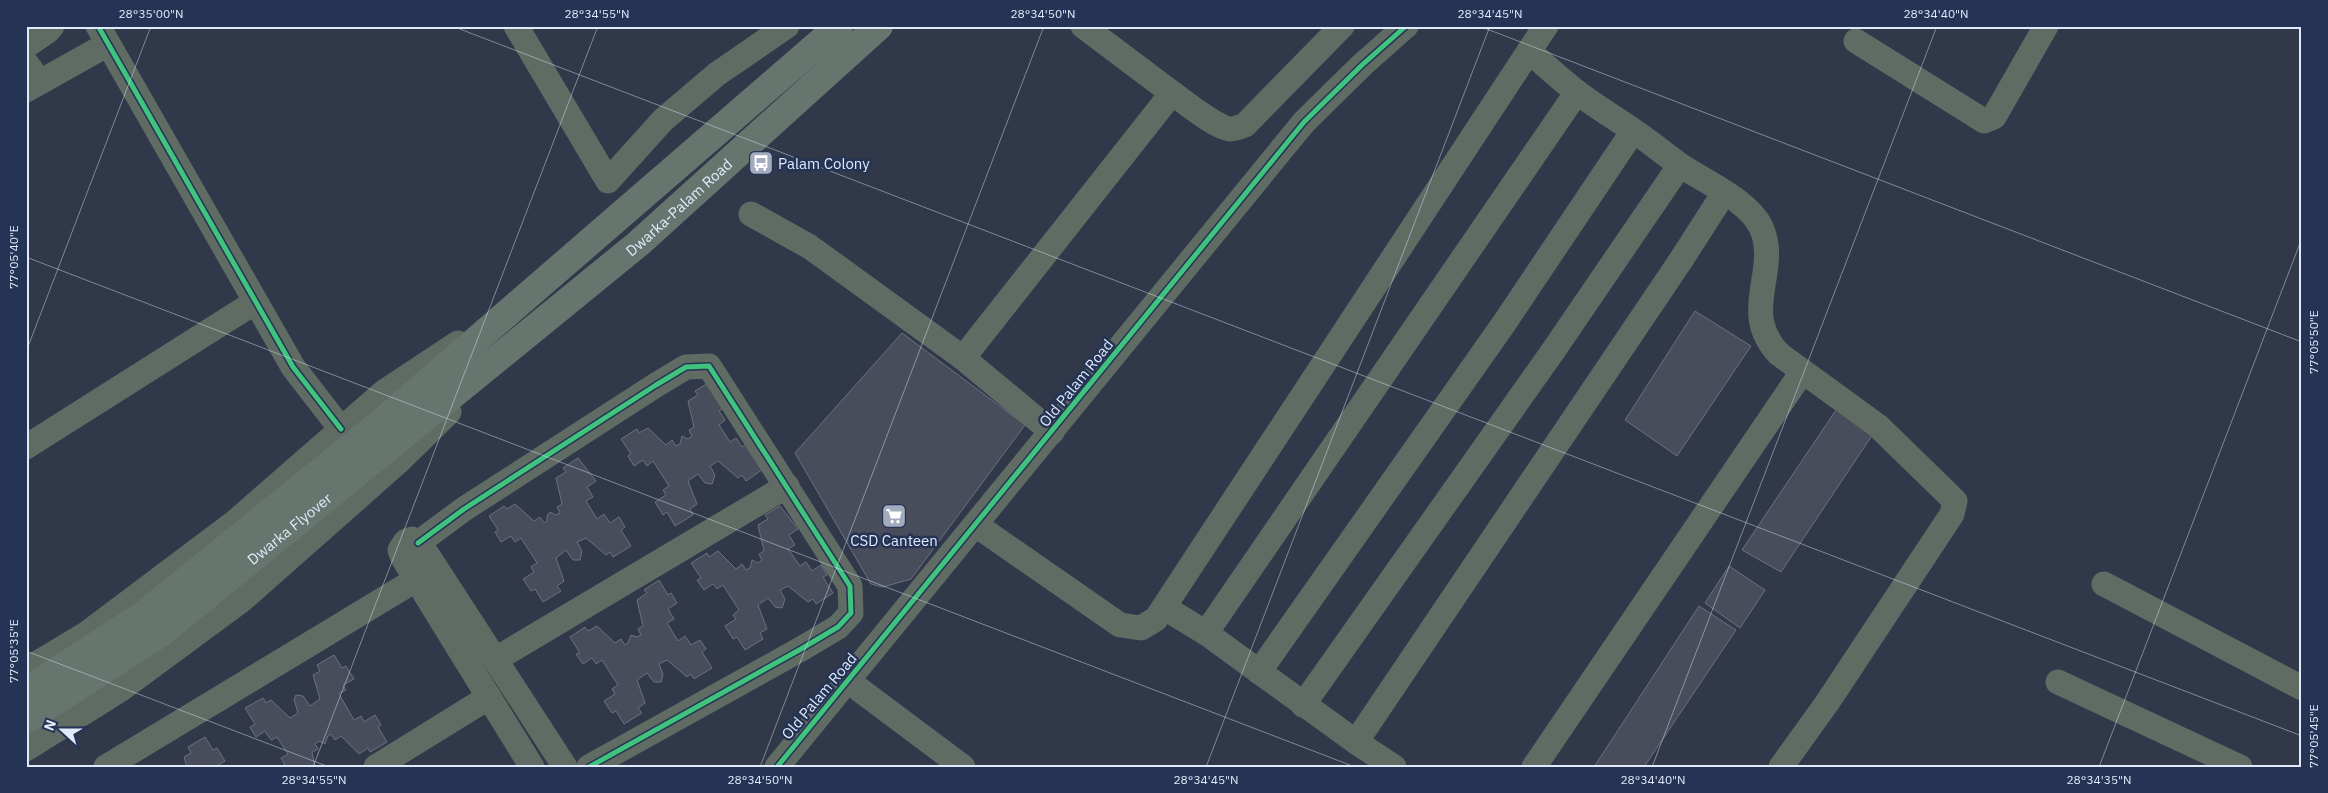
<svg xmlns="http://www.w3.org/2000/svg" width="2328" height="793" font-family="'IBM Plex Sans',sans-serif">
	<style>
		.building { fill: #484c5b; stroke: #6c7080 }
		.lines { fill: none; stroke-linecap: round; stroke-linejoin: round }
		.minor { stroke: #606b64; stroke-width: 25 }
		.major { stroke: #66756e; stroke-width: 28 }
		.cycleway-casing { stroke: #253455; stroke-width: 8 }
		.cycleway { stroke: #40c37c; stroke-width: 5 }
		.ticks { fill: none; stroke: #e1eafb; stroke-width: 1; stroke-opacity: 0.45 }
		.labels { text-anchor: middle; dominant-baseline: central; stroke-width: 5; stroke-linejoin: round; paint-order: stroke }
		.poi-label { font-size: 15px; fill: #e1eafb; stroke: #253455; text-anchor: start }
		.street-label { font-size: 15px; fill: #e1eafb; stroke: #253455 }
		.neatline { fill: none; stroke: #e1eafb; stroke-width: 2 }
		.ticks-label { font-size: 12px; text-anchor: middle; fill: #e1eafb }
	</style>
	<rect width="100%" height="100%" fill="#30384a"/>
	<g class="building">
		<polygon points="1695,311 1751,346 1677,456 1625,420"/>
		<polygon points="902,333 1025,425 911,579 883,587 871,584 795,453"/>
		<polygon points="710,382 728,405 719,411 725,420 719,425 730,442 736,438 742,447 751,441 763,469 746,481 742,475 738,478 718,461 710,466 715,475 712,484 705,483 698,474 688,481 697,504 690,509 693,515 675,526 667,512 663,515 655,502 666,495 663,490 669,486 653,461 647,466 643,460 634,466 628,456 631,454 621,439 637,429 639,433 648,428 666,445 672,440 676,446 680,444 682,436 688,439 692,436 689,430 694,427 688,401 698,395 695,391"/>
		<polygon points="1836,410 1873,434 1781,572 1742,550"/>
		<polygon points="578,458 596,481 587,487 593,497 586,501 597,519 604,514 610,523 619,517 625,527 621,530 631,546 613,557 610,552 606,555 586,538 577,542 582,551 580,560 573,560 566,550 556,558 564,581 557,586 561,591 543,602 535,589 531,591 523,579 534,572 531,567 537,563 521,538 515,542 511,536 501,542 495,532 498,530 489,516 504,506 507,509 515,504 534,521 540,517 544,523 547,521 547,516 550,512 556,515 560,513 557,507 562,504 556,478 566,472 563,468"/>
		<polygon points="780,506 798,529 789,535 795,545 788,549 800,566 806,562 812,571 821,565 827,575 823,577 833,593 816,604 813,599 808,602 788,586 780,590 785,599 782,608 775,607 768,598 758,605 767,629 760,633 763,639 745,650 737,637 733,639 725,626 736,619 733,615 739,610 723,585 717,589 713,584 704,590 697,580 701,578 691,563 707,553 709,557 718,551 736,569 742,564 746,570 750,568 752,560 758,563 762,560 759,554 764,551 758,525 768,519 765,515"/>
		<polygon points="1729,566 1765,590 1740,628 1705,603"/>
		<polygon points="659,580 668,595 671,593 677,603 668,609 674,619 667,623 678,641 685,636 691,645 700,640 706,649 702,652 712,668 694,679 691,674 687,677 667,660 659,664 663,674 661,682 654,682 647,673 637,680 645,703 638,708 642,713 624,724 616,711 612,713 604,701 615,694 612,689 618,685 602,660 596,664 592,658 583,664 576,654 580,653 570,637 585,627 588,631 597,626 615,643 621,639 625,645 628,643 631,635 637,637 641,635 638,629 643,626 637,600 647,593 644,590"/>
		<polygon points="1699,606 1736,630 1644,767 1594,767"/>
		<polygon points="334,655 342,668 346,666 354,679 343,685 346,690 339,694 354,720 361,716 364,722 375,715 381,725 378,727 387,742 370,752 368,748 359,754 341,736 335,740 331,734 328,736 325,744 319,741 315,744 318,749 312,752 315,767 286,767 281,758 288,754 277,737 271,740 265,731 256,737 250,727 255,724 245,708 263,698 266,703 271,700 290,718 298,713 294,699 296,695 303,696 310,706 320,699 313,675 320,671 317,665"/>
		<polygon points="205,737 213,750 217,748 225,761 215,767 187,767 184,757 191,753 188,747"/>
	</g>
	<g class="lines">
		<g class="minor">
			<polyline points="98,26 293,367 341,429"/>
			<polyline points="516,26 608,181 663,120 717,74 787,26"/>
			<polyline points="1856,41 1984,121 1994,117 2046,26"/>
			<polyline points="26,46 48,31 52,26"/>
			<polyline points="1529,51 1546,26"/>
			<polyline points="26,63 40,82"/>
			<polyline points="26,90 108,44"/>
			<path d="M1172,93C1185,102 1215,127 1230,129C1235,129 1240,127 1245,125L1342,26"/>
			<polyline points="751,214 810,247 963,358 1052,432"/>
			<polyline points="963,358 1172,93 1083,26"/>
			<polyline points="26,447 255,302"/>
			<path d="M976,525L1120,625L1141,628L1156,619L1529,51C1545,65 1561,80 1578,93C1598,108 1620,121 1641,136C1654,145 1667,156 1680,165C1705,182 1748,200 1761,227C1781,271 1738,311 1779,354L1878,426L1955,501L1952,514L1827,703L1781,767"/>
			<polyline points="418,543 464,509 656,385 686,367 709,366 850,586 851,613 838,627 801,649 589,767"/>
			<polyline points="2104,584 2302,688"/>
			<polyline points="1165,608 1206,633 1356,742 1681,260 1724,193"/>
			<polyline points="1206,633 1577,92"/>
			<polyline points="496,659 787,486"/>
			<polyline points="26,670 86,634 235,522 384,392 458,343"/>
			<polyline points="1259,672 1505,322 1633,131"/>
			<polyline points="848,681 963,767"/>
			<polyline points="2058,682 2240,767"/>
			<polyline points="1303,705 1553,351 1680,165"/>
			<polyline points="1356,742 1394,767"/>
			<polyline points="26,749 120,690 242,600 398,462 449,412"/>
			<polyline points="106,767 417,579"/>
			<polyline points="376,767 489,697"/>
			<polyline points="532,767 403,558 400,550 406,541 412,539 423,548 565,767"/>
			<polyline points="777,767 1304,122 1362,65 1406,26"/>
			<polyline points="1534,767 1802,372"/>
		</g>
		<g class="major">
			<polyline points="26,691 143,615 377,426 839,26"/>
			<path id="s1" d="M26,720L161,633L639,243L879,26"/>
		</g>
		<defs>
			<g id="cycleway">
				<polyline points="98,26 293,367 341,429"/>
				<polyline points="418,543 464,509 656,385 686,367 709,366 850,586 851,613 838,627 801,649 589,767"/>
				<polyline points="777,767 1304,122 1362,65 1406,26"/>
			</g>
		</defs>
		<use href="#cycleway" class="cycleway-casing"/>
		<use href="#cycleway" class="cycleway"/>
	</g>
	<path class="ticks" d="M452,26L2302,736M1479,26L2302,342M26,257L1355,767M26,352L151,26M26,651L329,767M313,767L598,26M760,767L1044,26M1206,767L1490,26M1652,767L1937,26M2099,767L2302,238"/>
	<defs>
		<symbol id="bus-square" viewBox="-11 -11 22 22"><rect x="-9" y="-9" width="18" height="18" rx="4" fill="#a3acbd" stroke="#253455"/><path d="M-5-6H5V4H4V6H2V4H-2V6H-4V4H-5ZM-3.5-4V0h7V-4ZM-3.5 1.2v1.5H-2V1.2ZM2 1.2v1.5H3.5V1.2Z" fill="#fff"/></symbol>
		<symbol id="supermarket-square" viewBox="-11 -11 22 22"><rect x="-9" y="-9" width="18" height="18" rx="4" fill="#a3acbd" stroke="#253455"/><path d="M-6-5.5h2.5l.6 2H6L4.5 2H-2.5L-4.4-4H-6ZM-1.5 3.2a1.3 1.3 0 1 0 .1 0ZM3 3.2a1.3 1.3 0 1 0 .1 0Z" fill="#fff"/></symbol>
	</defs>
	<g fill-rule="evenodd">
		<use href="#bus-square" x="747" y="149" width="28" height="28"/>
		<use href="#supermarket-square" x="880" y="502" width="28" height="28"/>
	</g>
	<g class="labels">
		<g class="poi-label">
			<text x="778" y="163">Palam Colony</text>
			<text x="894" y="540" text-anchor="middle">CSD Canteen</text>
		</g>
		<g class="street-label">
			<text stroke="none"><textPath href="#s1" startOffset="831">Dwarka-Palam Road</textPath></text>
			<text transform="translate(1076 383) rotate(-51)">Old Palam Road</text>
			<text stroke="none"><textPath href="#s1" startOffset="326">Dwarka Flyover</textPath></text>
			<text transform="translate(819 696) rotate(-50)">Old Palam Road</text>
		</g>
	</g>
	<rect width="2328" height="793" fill="none" stroke="#253455" stroke-width="55"/>
	<g transform="translate(62 730) rotate(291)" stroke="#253455" stroke-width="4" paint-order="stroke">
	<path d="M0-4L9 19L0 12L-9 19Z" fill="#e1eafb"/>
	<text y="-8" font-size="14" font-weight="bold" text-anchor="middle" fill="#e1eafb">N</text>
	</g>
	<rect x="28" y="28" width="2272" height="738" class="neatline"/>
	<g class="ticks-label">
		<text x="151" y="18">28°35'00"N</text>
		<text x="597" y="18">28°34'55"N</text>
		<text x="1043" y="18">28°34'50"N</text>
		<text x="1490" y="18">28°34'45"N</text>
		<text x="1936" y="18">28°34'40"N</text>
		<text transform="translate(14 257) rotate(-90)" y="4">77°05'40"E</text>
		<text transform="translate(2314 342) rotate(-90)" y="4">77°05'50"E</text>
		<text transform="translate(14 651) rotate(-90)" y="4">77°05'35"E</text>
		<text transform="translate(2314 736) rotate(-90)" y="4">77°05'45"E</text>
		<text x="314" y="784">28°34'55"N</text>
		<text x="760" y="784">28°34'50"N</text>
		<text x="1206" y="784">28°34'45"N</text>
		<text x="1653" y="784">28°34'40"N</text>
		<text x="2099" y="784">28°34'35"N</text>
	</g>
</svg>
